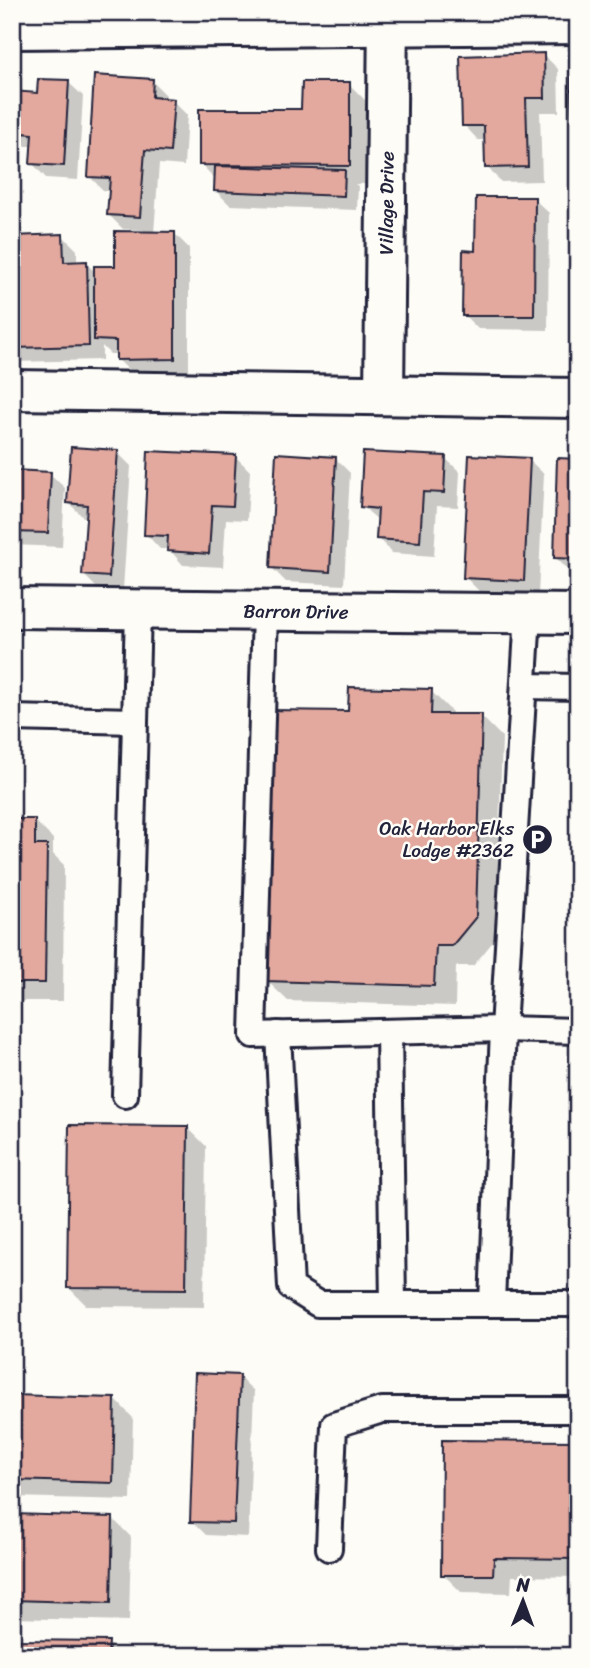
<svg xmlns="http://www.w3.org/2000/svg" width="590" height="1668" font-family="Sriracha,sans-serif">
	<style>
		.shadow { fill: #0003 }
		.building { fill: #e3a99e; stroke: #22223b; stroke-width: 2 }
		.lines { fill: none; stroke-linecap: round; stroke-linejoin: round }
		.service-casing { stroke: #22223b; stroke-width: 30 }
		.minor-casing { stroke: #22223b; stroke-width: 44 }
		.service { stroke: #fdfcf7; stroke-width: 24 }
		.minor { stroke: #fdfcf7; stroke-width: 38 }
		.labels { text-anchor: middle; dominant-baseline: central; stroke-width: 5; stroke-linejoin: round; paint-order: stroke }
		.street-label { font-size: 19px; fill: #22223b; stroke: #fdfcf7 }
		.poi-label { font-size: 19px; fill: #22223b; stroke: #fdfcf7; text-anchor: end }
	</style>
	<rect width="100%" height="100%" fill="#fdfcf7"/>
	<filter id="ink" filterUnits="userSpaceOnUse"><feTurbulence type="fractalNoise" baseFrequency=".0143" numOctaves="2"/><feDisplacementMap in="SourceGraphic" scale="14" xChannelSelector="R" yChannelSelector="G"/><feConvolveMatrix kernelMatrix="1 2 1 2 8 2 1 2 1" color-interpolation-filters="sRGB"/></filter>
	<g filter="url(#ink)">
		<g class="shadow">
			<polygon points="544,55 558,69 559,112 540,112 542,181 501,182 487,167 486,140 478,140 464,125"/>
			<polygon points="152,81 166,95 166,100 173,101 187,115 184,166 159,164 154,233 174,233 189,248 189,373 132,373 117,359 117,354 110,354 102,346 102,360 12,362 12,289 63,236 77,250 77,263 86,263 96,273 117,267 144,233 144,230 123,229 109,215 111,191 104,191 89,176"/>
			<polygon points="68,82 83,96 78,180 46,178 32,163 33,146 26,146 12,132 39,95"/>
			<polygon points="349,84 368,103 368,184 355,184 358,186 357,210 230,205 216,191 216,180 201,164"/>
			<polygon points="534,199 549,213 548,330 478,329 464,315 477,252"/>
			<polygon points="117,452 131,466 123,590 98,589 83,574 88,517 83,517 69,503"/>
			<polygon points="236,457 250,471 247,520 226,519 223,567 183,565 169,549 160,549 146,534"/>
			<polygon points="335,458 350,473 344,585 286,582 272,568"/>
			<polygon points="445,458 460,472 458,507 437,506 434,556 392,553 378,538 379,521 362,506"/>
			<polygon points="529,460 544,474 538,595 479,591 465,577"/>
			<polygon points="578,461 578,576 574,576 555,557"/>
			<polygon points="12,472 50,474 65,488 62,547 12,545"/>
			<polygon points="431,691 452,712 452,716 481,716 502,737 496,938 473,966 456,966 455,1006 288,1001 267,981 350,713"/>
			<polygon points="12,820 35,821 53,839 53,854 64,865 63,1001 21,1001 20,1029 12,1029"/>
			<polygon points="188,1128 206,1146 204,1307 87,1306 68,1287"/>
			<polygon points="239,1377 254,1391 248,1537 206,1535 192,1521"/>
			<polygon points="12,1397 115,1399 133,1418 131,1500 12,1497"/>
			<polygon points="578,1443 578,1577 512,1576 511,1593 461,1592 443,1574"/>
			<polygon points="12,1516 112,1518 131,1537 129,1621 12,1618"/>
			<polygon points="108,1643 121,1656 12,1656"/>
		</g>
		<g class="building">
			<polygon points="544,53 545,98 526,98 528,167 485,168 484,126 462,126 460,56"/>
			<polygon points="570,56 578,56 578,126 572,126"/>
			<polygon points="94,75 153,79 152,97 174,99 170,152 145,150 140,217 107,215 110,178 88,177"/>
			<polygon points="38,79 69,80 64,166 30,164 32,134 12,132 13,91 37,93"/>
			<polygon points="302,82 350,82 350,166 199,165 199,109 301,109"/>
			<polygon points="215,166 345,170 344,196 214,191"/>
			<polygon points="476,197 535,197 534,316 462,316 463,250 475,251"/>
			<polygon points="115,231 175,232 175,359 116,360 116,341 94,340 94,266 115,266"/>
			<polygon points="63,234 64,262 87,261 89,346 12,348 12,236"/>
			<polygon points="71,447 118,450 109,577 82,575 87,505 67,503"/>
			<polygon points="148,451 236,455 233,506 212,505 209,554 167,551 168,536 144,535"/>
			<polygon points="363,452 446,456 444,493 423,492 420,542 376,539 378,509 360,507"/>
			<polygon points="276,453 336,457 330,572 270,568"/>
			<polygon points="469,455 530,458 524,581 463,578"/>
			<polygon points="557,458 578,459 578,559 554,558"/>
			<polygon points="12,470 51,472 48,533 12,532"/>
			<polygon points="349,687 432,689 431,714 482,714 476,917 452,946 436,946 434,986 265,981 272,710 348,711"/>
			<polygon points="12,819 35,819 35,845 47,845 45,983 12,983"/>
			<polygon points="69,1125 188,1126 186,1289 67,1288"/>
			<polygon points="195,1373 240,1375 234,1523 190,1522"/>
			<polygon points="12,1395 115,1398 113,1483 12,1480"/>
			<polygon points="442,1440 578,1441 578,1559 494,1558 493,1575 441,1575"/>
			<polygon points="12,1514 113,1517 111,1603 12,1600"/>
			<polygon points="12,1640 109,1641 108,1656 12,1656"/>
		</g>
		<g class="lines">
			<defs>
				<g id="service">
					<polyline points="265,611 253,1035 503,1029 578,1031"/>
					<polyline points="525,686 578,687"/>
					<polyline points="12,718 135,721"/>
					<polyline points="389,1032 393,1304"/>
					<polyline points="278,1034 291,1287 318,1304 578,1304"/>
					<polyline points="125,1095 138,610"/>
					<polyline points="492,1303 503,1029 528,614"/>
					<polyline points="329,1548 334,1425 382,1410 578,1410"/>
				</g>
				<g id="minor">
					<polyline points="12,29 578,24"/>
					<polyline points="12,390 578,398"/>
					<path id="s1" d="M384,395L388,12"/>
					<path id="s2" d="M12,608L578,614"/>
				</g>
			</defs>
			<use href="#service" class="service-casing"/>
			<use href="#minor" class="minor-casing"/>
			<use href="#service" class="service"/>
			<use href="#minor" class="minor"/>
		</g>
	</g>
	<defs>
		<symbol id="parking-disc" viewBox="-11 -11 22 22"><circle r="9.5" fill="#22223b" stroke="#fdfcf7"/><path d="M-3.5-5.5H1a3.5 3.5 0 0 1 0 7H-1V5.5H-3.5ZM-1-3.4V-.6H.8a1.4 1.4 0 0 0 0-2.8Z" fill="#fff"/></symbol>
	</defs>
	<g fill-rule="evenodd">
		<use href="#parking-disc" x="520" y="822" width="35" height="35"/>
	</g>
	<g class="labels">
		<g class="street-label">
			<text stroke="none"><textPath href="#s1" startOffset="192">Village Drive</textPath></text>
			<text stroke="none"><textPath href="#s2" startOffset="284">Barron Drive</textPath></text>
		</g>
		<g class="poi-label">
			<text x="514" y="828">Oak Harbor Elks<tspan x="514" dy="22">Lodge #2362</tspan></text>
		</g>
	</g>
	<rect width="590" height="1668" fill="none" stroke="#fdfcf7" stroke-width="42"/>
	<rect x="21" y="21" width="548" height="1626" fill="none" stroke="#22223b" stroke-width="2.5" filter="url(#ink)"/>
	<g transform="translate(523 1601) rotate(1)" stroke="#fdfcf7" stroke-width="5" paint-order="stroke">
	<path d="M0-5L12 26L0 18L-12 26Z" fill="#22223b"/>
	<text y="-10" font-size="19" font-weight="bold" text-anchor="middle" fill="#22223b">N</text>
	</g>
</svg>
